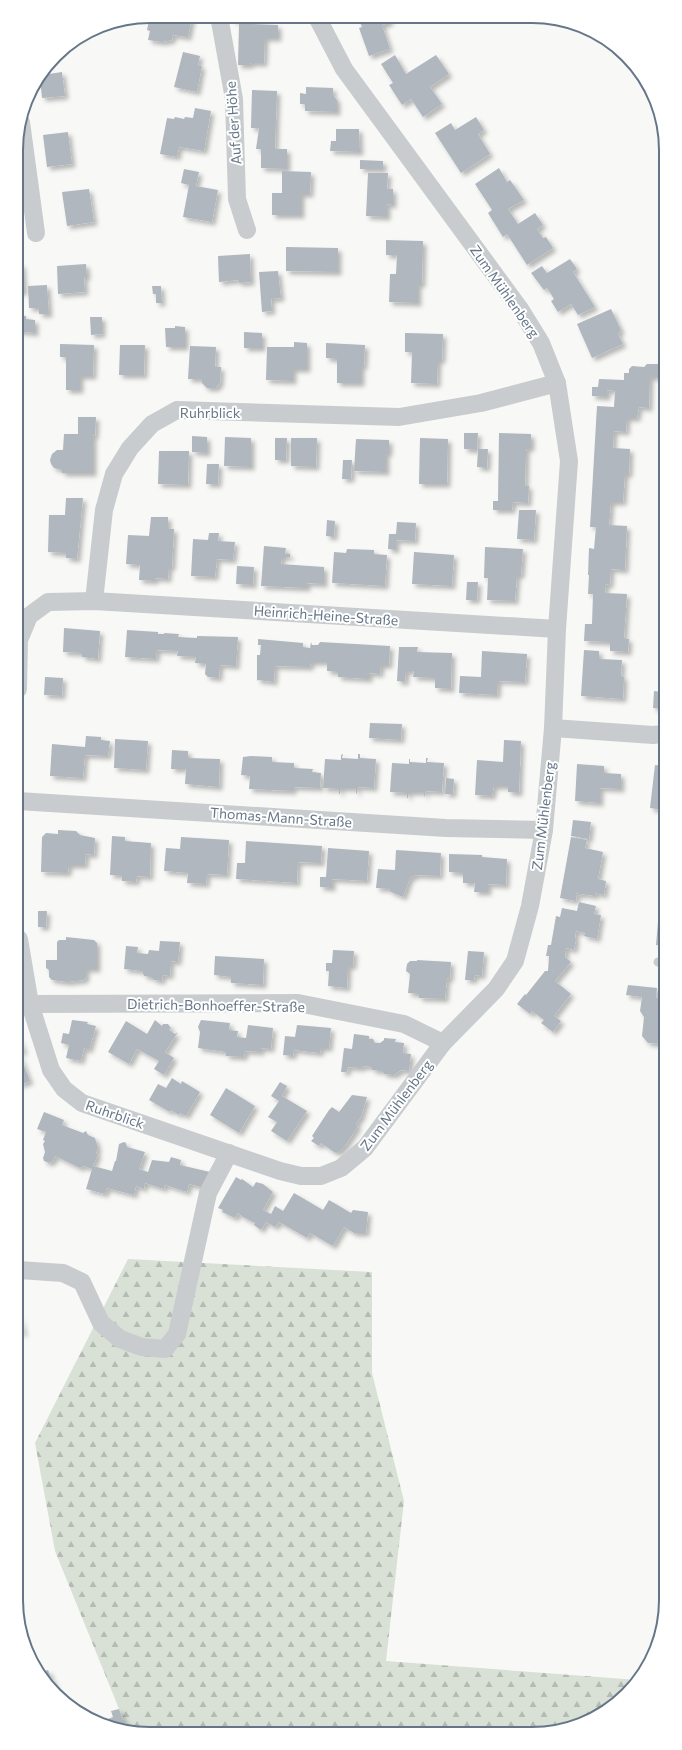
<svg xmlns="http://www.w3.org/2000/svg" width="682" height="1750" font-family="Commissioner,sans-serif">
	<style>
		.forest { fill: url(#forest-firs) }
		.building { fill: #b0b7be; filter: url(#shadow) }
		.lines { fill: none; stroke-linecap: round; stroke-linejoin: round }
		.service { stroke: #c8cccf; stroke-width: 9 }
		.minor { stroke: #c8cccf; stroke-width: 18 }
		.labels { text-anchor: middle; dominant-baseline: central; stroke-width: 4; stroke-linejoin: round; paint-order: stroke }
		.street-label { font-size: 14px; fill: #667688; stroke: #fff }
		.rim { fill: none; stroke: #667688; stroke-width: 2 }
	</style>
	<defs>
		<pattern id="forest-firs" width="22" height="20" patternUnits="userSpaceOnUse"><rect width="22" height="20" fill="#d9e1d6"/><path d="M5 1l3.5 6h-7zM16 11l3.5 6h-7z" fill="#b4bbb3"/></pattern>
		<filter id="shadow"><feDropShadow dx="3.5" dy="3.5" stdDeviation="2" flood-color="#0004"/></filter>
	</defs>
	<rect width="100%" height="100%" fill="#f8f9f6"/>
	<path class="forest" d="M128,1259L372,1272V1373L404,1501L386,1661L638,1680C622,1706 593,1717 566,1729L128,1731L55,1551L35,1443Z"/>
	<g class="building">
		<polygon points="150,16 192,16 188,37 173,35 172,40 162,42 148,40 150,31 147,30"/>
		<polygon points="233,17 251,17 251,24 278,25 278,38 265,38 264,63 250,63 251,65 238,65 239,24 241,24 241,21 233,21"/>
		<polygon points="358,17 389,17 390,22 382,25 390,49 369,56 359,28 362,27"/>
		<polygon points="183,52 200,56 198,65 202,66 197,92 174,87"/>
		<polygon points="395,55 406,74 436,55 449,74 430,87 442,104 423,117 411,99 402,105 389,85 393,83 381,64"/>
		<polygon points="62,72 65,96 42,98 40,78 42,75"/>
		<polygon points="306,87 333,88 333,95 337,100 337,112 305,111 305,104 300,104 300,93 306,94"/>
		<polygon points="252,90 277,91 275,149 287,149 287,169 261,168 261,149 256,149 259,128 251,128"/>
		<polygon points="195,108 211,111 204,151 179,147 177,157 160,154 167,118 174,119 175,117 184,119 185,117 193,118"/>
		<polygon points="476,117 484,130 478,134 490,154 461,173 435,133 451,123 455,130"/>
		<polygon points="336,129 359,129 360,152 330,151 331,141 336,141"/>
		<polygon points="68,132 72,164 47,167 43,135"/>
		<polygon points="360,160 383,161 383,169 360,169"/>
		<polygon points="499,168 507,182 510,180 524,200 508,209 518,224 535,213 543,225 537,229 543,238 546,237 553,248 527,265 507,234 503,237 488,213 492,210 475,184"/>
		<polygon points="184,169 199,172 196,186 218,190 212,222 183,217 189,185 181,183"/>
		<polygon points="282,171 311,172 310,194 301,194 301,215 272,215 272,193 282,193"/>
		<polygon points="368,173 388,173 387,189 393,189 393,205 387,204 387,217 366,216"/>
		<polygon points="89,189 94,222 67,226 62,192"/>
		<polygon points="386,240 423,241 422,284 418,284 418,303 389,302 390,274 396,274 397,255 386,255"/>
		<polygon points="286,247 338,248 338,272 286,271"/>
		<polygon points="250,254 251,282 239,283 238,280 219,282 218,256"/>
		<polygon points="570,259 577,269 573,272 595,307 578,315 571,304 558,312 551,301 554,299 547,288 544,290 531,273 542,266 547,273"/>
		<polygon points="17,264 22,264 24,292 17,292"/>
		<polygon points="86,264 87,277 84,277 85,292 58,294 57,266"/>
		<polygon points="278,271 281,298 271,299 272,311 262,312 259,272"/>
		<polygon points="47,285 49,314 39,314 39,308 29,308 28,286"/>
		<polygon points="152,286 161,286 162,303 156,303 156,294 153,294"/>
		<polygon points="611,309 621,330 618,334 623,344 592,358 577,324"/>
		<polygon points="17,315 26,316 26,319 35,320 35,333 17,331"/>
		<polygon points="90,317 102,317 102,334 91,335"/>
		<polygon points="175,326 185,327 185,347 166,347 165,328 175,328"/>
		<polygon points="244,332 262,333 262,348 244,348"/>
		<polygon points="405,333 443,334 442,360 438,360 437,384 411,383 412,352 405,352"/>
		<polygon points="294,342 307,343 307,369 293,369 293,381 266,380 267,347 294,347"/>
		<polygon points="326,343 365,345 364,366 361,366 361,383 337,383 337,359 326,358"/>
		<polygon points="60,344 94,345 93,376 80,376 80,390 66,390 66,357 60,357"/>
		<polygon points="120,345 145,345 144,375 119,375"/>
		<polygon points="190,346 216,347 215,367 221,367 220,383 216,388 207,388 202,383 202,379 188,379"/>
		<polygon points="662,361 662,384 656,377 650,377 649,408 639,407 637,418 627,418 626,432 614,431 613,448 630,449 629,474 625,474 623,502 611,502 609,525 627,526 625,570 611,569 610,585 606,584 605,593 627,594 624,638 629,639 628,652 610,651 610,642 584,641 585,624 592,624 593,594 588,594 589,575 588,575 589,548 594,549 596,527 590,527 597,406 614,407 615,391 607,390 607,397 592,396 592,387 598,387 599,379 624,380 624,373 629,373 629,369 632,366 644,367 647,364 659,364"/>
		<polygon points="78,417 96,417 95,436 93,435 93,473 62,473 62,470 54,468 51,464 50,460 52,454 57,450 63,450 64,434 78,434"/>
		<polygon points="464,433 478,433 477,450 464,449"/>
		<polygon points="499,433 531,434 531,448 527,448 526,451 525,486 529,486 528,503 513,502 512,510 493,510 493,501 498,501"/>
		<polygon points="192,436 207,437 207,453 192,452"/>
		<polygon points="225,437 251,438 251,467 224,466"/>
		<polygon points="275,438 287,438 286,460 275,460"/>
		<polygon points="291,438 317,438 316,467 291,466"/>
		<polygon points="420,438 448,439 447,484 419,484"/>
		<polygon points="356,439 389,440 389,453 386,453 386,472 354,471"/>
		<polygon points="478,449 488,449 487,468 477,467"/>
		<polygon points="159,451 189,451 188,485 158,484"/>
		<polygon points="343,460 352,460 351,479 342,479"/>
		<polygon points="207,464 219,464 218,484 206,484"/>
		<polygon points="66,498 83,498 77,559 66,558 66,553 48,552 49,515 65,515"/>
		<polygon points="519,510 536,510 534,540 517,539"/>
		<polygon points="151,517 168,517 168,529 174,529 172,567 169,567 168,579 155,578 155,581 139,580 140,565 126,564 128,535 149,536"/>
		<polygon points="327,520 335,521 334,537 326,536"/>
		<polygon points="397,522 416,523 415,541 396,540 396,550 388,549 389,534 396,534"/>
		<polygon points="209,533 219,533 218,541 235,542 233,560 217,559 215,577 191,576 193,539 208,540"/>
		<polygon points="264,546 286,548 285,554 290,554 290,557 282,557 281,564 324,567 324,584 307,583 307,588 261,586"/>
		<polygon points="485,547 523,549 521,575 517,575 515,601 487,600 488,578 484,578"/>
		<polygon points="347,549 374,550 374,554 387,555 385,586 332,583 334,552 346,553"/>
		<polygon points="414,552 454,555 452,586 412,584"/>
		<polygon points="237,566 254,567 253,585 236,584"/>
		<polygon points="467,582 478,582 477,600 466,600"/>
		<polygon points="64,628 100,631 98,659 82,657 82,653 63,652"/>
		<polygon points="127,630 158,632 158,634 164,634 164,633 179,634 178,637 197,638 197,636 238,637 236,666 220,665 219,678 208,677 205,674 206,664 195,663 196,657 177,656 178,651 157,650 156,659 125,657"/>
		<polygon points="258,639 303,643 303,647 310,648 311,642 312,645 318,645 320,642 390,646 389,665 381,665 380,674 369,673 369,680 368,679 338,677 338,672 327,671 327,662 311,662 310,667 275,666 274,682 258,680 257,681 257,655 260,655 261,645 258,645"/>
		<polygon points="399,647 418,647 417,652 452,653 451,689 435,688 435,678 413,677 414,671 406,671 405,682 397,681"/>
		<polygon points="584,650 599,651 599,659 622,660 621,676 624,677 623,699 581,696"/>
		<polygon points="482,651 527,654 525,682 498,681 497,695 459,693 460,676 481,677"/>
		<polygon points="45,677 63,678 62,696 44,695"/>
		<polygon points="654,691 662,692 661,709 653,708"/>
		<polygon points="662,706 663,706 663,721 661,721"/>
		<polygon points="370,723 402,724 401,740 369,738"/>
		<polygon points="86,736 101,737 101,740 110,741 108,756 85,755 83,778 50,776 52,744 85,747"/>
		<polygon points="115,739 148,741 146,770 114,768"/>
		<polygon points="504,740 521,741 519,793 508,792 508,786 494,786 492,796 475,795 477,760 503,762"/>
		<polygon points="172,750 188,751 188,758 220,759 219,787 185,784 186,769 171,769"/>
		<polygon points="343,754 342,758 358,759 358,754 360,754 360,758 376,759 374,788 358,787 357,794 356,793 356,788 341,788 340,794 339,794 339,789 323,788 325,759 341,760 341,755"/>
		<polygon points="251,756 272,757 272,762 294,763 294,768 313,769 312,772 321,773 320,788 293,787 293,791 249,789 250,776 241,775 243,757"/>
		<polygon points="426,758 428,758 427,762 444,763 442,792 426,791 424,798 424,792 409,792 408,798 407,798 407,793 390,792 392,763 409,764 409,759 410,759 410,762 426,763"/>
		<polygon points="577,764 604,766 604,773 621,774 621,789 600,788 600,803 575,801"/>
		<polygon points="655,765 663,766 663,810 650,808"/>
		<polygon points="446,778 454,779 453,794 445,794"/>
		<polygon points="573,820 591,822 589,839 571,836"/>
		<polygon points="58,830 76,831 80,835 95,838 94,855 86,854 85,865 69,865 68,872 67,873 41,872 42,837 46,833 58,834"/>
		<polygon points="112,836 125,837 125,841 151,843 150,877 137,876 136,882 122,881 122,875 110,875"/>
		<polygon points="181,837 229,840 227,875 207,874 206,884 187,883 188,873 164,871 166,848 180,849"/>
		<polygon points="571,837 587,840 585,848 603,852 598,879 606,881 604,895 595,893 595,896 582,894 579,896 577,892 576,901 560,898"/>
		<polygon points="246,841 322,846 321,863 298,862 297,883 236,879 237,863 245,863"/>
		<polygon points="328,848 369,851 367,881 332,879 332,888 320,887 320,877 326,877"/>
		<polygon points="396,850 441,853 440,876 416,875 410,878 403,897 389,891 390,889 376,888 378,869 395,870"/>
		<polygon points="449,854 482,855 482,857 507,859 506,885 488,884 488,892 474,892 475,883 463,883 463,873 449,872"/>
		<polygon points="661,887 664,887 664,945 656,945"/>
		<polygon points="579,902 596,906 594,914 601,915 597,939 584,936 585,933 576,931 575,937 576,939 574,950 566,948 565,957 571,962 555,981 571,994 554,1016 561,1021 553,1032 541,1023 544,1020 532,1011 530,1014 517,1004 525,994 526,995 545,971 548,971 549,956 546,956 548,945 551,945 556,916 560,917 562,908 577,911"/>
		<polygon points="38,911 47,911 46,927 38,927"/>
		<polygon points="66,937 94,940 97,943 97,969 86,969 86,977 84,980 67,982 52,980 49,977 49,970 46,968 46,960 57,960 57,942 59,940 66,940"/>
		<polygon points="160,941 180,942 178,962 171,961 170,976 163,975 162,981 154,980 151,977 144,976 142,971 124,969 126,946 138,947 137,953 148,954 149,950 159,951"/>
		<polygon points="333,950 354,951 353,966 348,966 347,988 328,986 329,971 326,971 326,963 332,963"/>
		<polygon points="468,951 484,952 482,976 475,975 474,980 465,980"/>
		<polygon points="215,956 264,959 263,985 231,983 231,977 214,975"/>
		<polygon points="417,960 451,962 450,979 447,978 445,999 419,998 419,994 408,993 410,974 406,971 407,964 410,961 417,961"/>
		<polygon points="628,985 657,988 656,998 664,999 664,1032 662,1044 648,1043 642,1036 644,1017 640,1011 642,997 626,995"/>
		<polygon points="72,1020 88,1022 87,1024 96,1026 89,1050 84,1048 81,1061 66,1058 69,1045 61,1043 63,1033 69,1034"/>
		<polygon points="155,1020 162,1026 163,1024 168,1024 171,1028 169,1030 175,1034 178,1032 165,1052 174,1058 164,1075 154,1069 159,1061 139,1050 137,1049 129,1064 108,1052 126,1021 147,1034"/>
		<polygon points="201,1020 230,1023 229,1030 238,1031 237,1037 246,1038 248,1025 273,1028 271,1049 261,1048 261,1052 245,1051 244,1057 226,1056 226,1052 198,1048 200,1032 198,1027"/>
		<polygon points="297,1025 331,1028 329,1048 321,1048 320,1053 294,1050 293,1056 283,1055 285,1036 295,1037"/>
		<polygon points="354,1034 369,1036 369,1039 373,1039 375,1043 380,1043 384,1040 384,1038 396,1039 395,1042 404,1043 403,1053 411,1054 409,1071 401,1070 394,1075 384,1074 382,1071 372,1070 372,1067 364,1066 361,1068 348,1067 347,1072 341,1072 344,1048 352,1049"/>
		<polygon points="19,1037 24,1051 19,1053"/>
		<polygon points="19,1053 30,1081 19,1085"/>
		<polygon points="172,1078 181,1084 182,1081 200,1092 186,1116 180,1113 179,1115 171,1110 170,1112 149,1100 158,1084 166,1088"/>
		<polygon points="280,1082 287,1086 282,1096 307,1111 287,1141 271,1131 277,1122 268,1117 279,1101 271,1096"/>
		<polygon points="226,1088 255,1106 239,1133 210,1115"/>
		<polygon points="352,1095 367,1097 361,1117 356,1124 358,1126 345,1146 339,1152 334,1152 321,1143 319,1146 311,1141 314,1138 312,1136 329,1110 332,1107 339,1112"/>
		<polygon points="44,1112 64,1120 62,1125 83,1133 86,1131 88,1135 95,1138 98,1148 96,1153 98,1154 93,1166 112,1171 115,1161 116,1161 119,1144 124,1142 126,1143 127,1147 145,1152 139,1169 148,1172 152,1160 169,1162 171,1157 181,1160 180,1165 210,1172 201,1187 189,1184 187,1192 165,1185 164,1189 145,1183 144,1189 136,1186 134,1195 107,1188 105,1194 86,1189 92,1169 84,1166 80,1168 55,1156 53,1161 49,1163 44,1161 43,1158 45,1152 43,1144 45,1141 43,1140 46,1132 37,1129"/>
		<polygon points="236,1177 241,1180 242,1179 253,1187 256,1182 263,1184 273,1192 263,1210 271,1214 275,1206 283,1211 294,1193 323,1210 329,1200 351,1213 353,1210 368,1212 366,1233 354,1233 344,1227 333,1246 310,1233 307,1238 279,1222 275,1227 266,1222 261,1230 254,1225 255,1223 243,1217 238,1213 235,1218 222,1212 223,1210 218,1208"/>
		<polygon points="20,1315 24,1333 20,1333"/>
		<polygon points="48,1670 51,1677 44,1680 39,1673"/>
		<polygon points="52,1678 59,1697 58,1697 45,1680"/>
		<polygon points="119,1709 123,1720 124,1719 128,1730 124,1731 103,1721 113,1717 111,1711"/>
	</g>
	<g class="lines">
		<polyline class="service" points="658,962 664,964"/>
		<g class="minor">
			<polyline points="219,16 234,99 237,199 247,230"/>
			<polyline points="317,17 344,69 520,309 541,343 557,383 569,461 557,629 553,728 653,735 663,734"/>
			<polyline points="21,122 36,233"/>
			<polyline points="94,601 104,510 114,474 130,448 152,424 177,410 399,417 481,403 557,383"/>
			<polyline points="18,689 19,640 29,616 48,602 94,601 557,629"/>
			<polyline points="18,801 446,828 544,830"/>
			<polyline points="19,939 30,1004 51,1070 64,1089 82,1103 280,1171 301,1176 321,1176 341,1168 365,1148 443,1043 496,989 515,961 530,906 544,830 553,728"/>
			<polyline points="30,1004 298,1003 404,1024 443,1043"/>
			<polyline points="19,1270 63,1273 82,1282 101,1323 120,1339 142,1347 165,1349 177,1334 208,1193 229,1153"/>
		</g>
	</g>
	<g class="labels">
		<g class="street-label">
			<text transform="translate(233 123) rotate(-94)">Auf der Höhe</text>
			<text transform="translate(505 291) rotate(55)">Zum Mühlenberg</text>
			<text x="210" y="412">Ruhrblick</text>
			<text transform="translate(326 615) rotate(4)">Heinrich-Heine-Straße</text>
			<text transform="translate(543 816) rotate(-83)">Zum Mühlenberg</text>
			<text transform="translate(281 817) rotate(4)">Thomas-Mann-Straße</text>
			<text transform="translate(216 1005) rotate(1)">Dietrich-Bonhoeffer-Straße</text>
			<text transform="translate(396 1105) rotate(-53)">Zum Mühlenberg</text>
			<text transform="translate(115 1114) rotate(19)">Ruhrblick</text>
		</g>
	</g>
	<path d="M0 0H682V1750H0ZM150 23H532A127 127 0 0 1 659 150V1600A127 127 0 0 1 532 1727H150A127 127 0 0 1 23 1600V150A127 127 0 0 1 150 23Z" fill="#fff" fill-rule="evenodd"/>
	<path class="rim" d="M150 23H532A127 127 0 0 1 659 150V1600A127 127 0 0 1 532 1727H150A127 127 0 0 1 23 1600V150A127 127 0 0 1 150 23Z"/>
</svg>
